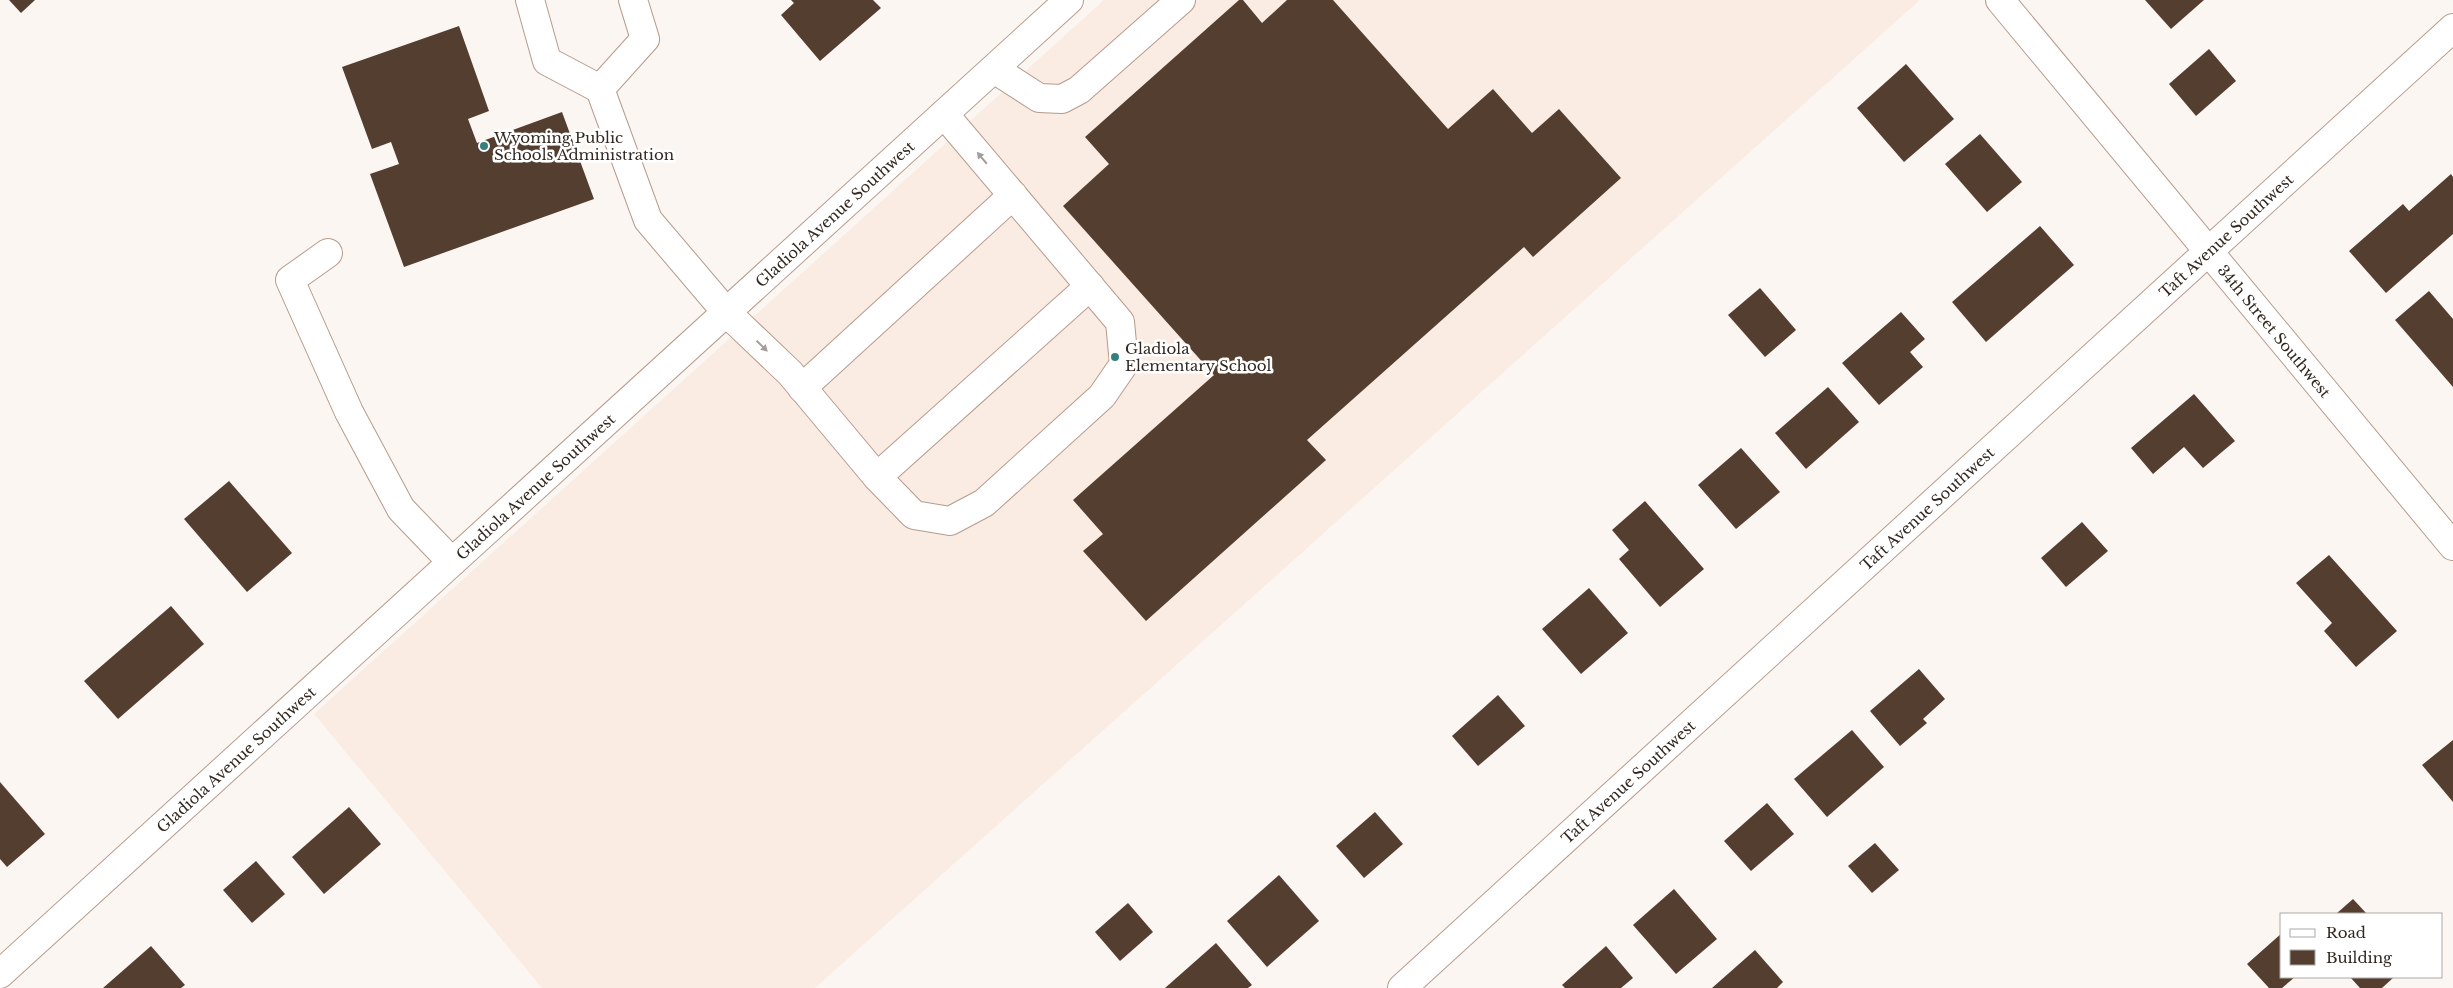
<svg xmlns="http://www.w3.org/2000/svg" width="2453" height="988" font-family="'Libre Baskerville',serif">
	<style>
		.built { fill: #faece3 }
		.building { fill: #543e30 }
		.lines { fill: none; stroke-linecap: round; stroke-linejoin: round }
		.minor-casing { stroke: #b69b8c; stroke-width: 30 }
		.minor { stroke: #fff; stroke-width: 28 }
		.oneway { fill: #a39e9b }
		.poi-dot { fill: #377f7c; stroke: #fff; stroke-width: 2 }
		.labels { text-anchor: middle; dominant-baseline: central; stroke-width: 5; stroke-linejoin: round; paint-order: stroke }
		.poi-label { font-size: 15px; fill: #322821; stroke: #fff; text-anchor: start }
		.street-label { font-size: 15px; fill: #322821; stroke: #fff }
	</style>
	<rect width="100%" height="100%" fill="#fcf6f3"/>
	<polygon class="built" points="1104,0 1920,0 815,988 542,988 314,714"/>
	<g class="building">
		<polygon points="9,0 35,0 21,13"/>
		<polygon points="791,0 873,0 881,8 820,61 781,15 794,3"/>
		<polygon points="1239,0 1243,0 1262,23 1287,0 1333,0 1448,129 1493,89 1532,133 1559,109 1621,178 1533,257 1524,247 1307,440 1326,460 1146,621 1083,551 1103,534 1073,500 1214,375 1063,206 1109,164 1085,137"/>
		<polygon points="2145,0 2204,0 2171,29"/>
		<polygon points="459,26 489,111 468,119 477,143 562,112 594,199 404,267 370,174 399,164 391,142 372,149 342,67"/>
		<polygon points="2209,49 2236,81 2196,116 2169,84"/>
		<polygon points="1906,64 1954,119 1904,162 1857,108"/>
		<polygon points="1980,134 2022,182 1987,212 1945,164"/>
		<polygon points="2451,174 2453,177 2453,234 2386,293 2349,251 2403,204 2409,211"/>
		<polygon points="2040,226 2074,265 1986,342 1952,302"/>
		<polygon points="1760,288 1796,330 1765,357 1728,315"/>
		<polygon points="2429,291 2453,319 2453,387 2395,320"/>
		<polygon points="1901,312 1925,339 1910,352 1923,367 1879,405 1842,363"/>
		<polygon points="1828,387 1859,422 1806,469 1775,433"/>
		<polygon points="2194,394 2235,441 2203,468 2184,447 2153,474 2131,448"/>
		<polygon points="1741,448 1780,492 1736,529 1698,485"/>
		<polygon points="229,481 292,553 247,592 184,519"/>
		<polygon points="1645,501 1704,569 1660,607 1619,559 1629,550 1612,530"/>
		<polygon points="2082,522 2108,551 2066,587 2041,558"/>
		<polygon points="2329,555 2397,631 2356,667 2324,631 2332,623 2296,583"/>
		<polygon points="1589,588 1628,633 1581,674 1542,629"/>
		<polygon points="171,606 204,644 118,719 84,681"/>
		<polygon points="1919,669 1945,699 1923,719 1927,723 1900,746 1870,711"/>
		<polygon points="1498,695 1525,726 1478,766 1452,736"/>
		<polygon points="1852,730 1884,767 1827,817 1794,779"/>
		<polygon points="2453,740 2453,802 2422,765"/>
		<polygon points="0,782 45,834 7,867 0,859"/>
		<polygon points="1767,803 1794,834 1751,871 1724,841"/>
		<polygon points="349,807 381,844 324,894 292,857"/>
		<polygon points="1375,812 1403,844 1364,878 1336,846"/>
		<polygon points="1875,843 1899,870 1872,893 1848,866"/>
		<polygon points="256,861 285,894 252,923 223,890"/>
		<polygon points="1279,875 1319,921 1267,967 1227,921"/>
		<polygon points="1674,889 1717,939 1676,974 1633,925"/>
		<polygon points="2353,899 2367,914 2336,914"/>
		<polygon points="1128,903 1153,932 1120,961 1095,932"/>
		<polygon points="2282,933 2282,977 2295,977 2282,988 2269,988 2247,964"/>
		<polygon points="1216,943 1252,985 1248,988 1165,988"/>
		<polygon points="151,946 185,985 181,988 103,988"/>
		<polygon points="1606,946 1633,978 1621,988 1565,988 1562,985"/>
		<polygon points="1755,950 1783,982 1777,988 1712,988"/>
		<polygon points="2350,977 2394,977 2382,988 2360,988"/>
	</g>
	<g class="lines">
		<defs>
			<g id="minor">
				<polyline points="530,0 547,61 600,89 648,220 727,313 790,373 877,477 914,515 950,521 984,503 1102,396 1124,364 1120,322 944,114"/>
				<path id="s1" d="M2000,0L2453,546"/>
				<polyline points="994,69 1039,98 1062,99 1079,90 1181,0"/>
				<polyline points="600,89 645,39 633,0"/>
				<polyline points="328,253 290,280 349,412 401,509 452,562"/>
				<polyline points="802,388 1013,195"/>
				<polyline points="877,477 1090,286"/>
				<path id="s2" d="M0,974L1069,0"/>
				<path id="s3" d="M1402,988L2453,28"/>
			</g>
		</defs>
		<use href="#minor" class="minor-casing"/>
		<use href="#minor" class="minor"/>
	</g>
	<defs><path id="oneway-solid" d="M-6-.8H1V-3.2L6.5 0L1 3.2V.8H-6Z" transform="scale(1.25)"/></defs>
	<g class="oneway">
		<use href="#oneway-solid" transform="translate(982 158) rotate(-130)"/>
		<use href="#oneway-solid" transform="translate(762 346) rotate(44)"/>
	</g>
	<g class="poi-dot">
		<circle cx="484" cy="146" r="5"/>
		<circle cx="1115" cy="357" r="5"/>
	</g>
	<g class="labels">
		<g class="poi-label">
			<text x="494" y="137">Wyoming Public<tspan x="494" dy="17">Schools Administration</tspan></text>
			<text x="1125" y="348">Gladiola<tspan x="1125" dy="17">Elementary School</tspan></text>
		</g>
		<g class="street-label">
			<text stroke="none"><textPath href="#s2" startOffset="1129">Gladiola Avenue Southwest</textPath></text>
			<text stroke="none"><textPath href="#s3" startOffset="1116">Taft Avenue Southwest</textPath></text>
			<text stroke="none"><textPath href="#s1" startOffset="430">34th Street Southwest</textPath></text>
			<text stroke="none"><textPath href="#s2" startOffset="724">Gladiola Avenue Southwest</textPath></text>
			<text stroke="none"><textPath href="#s3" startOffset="711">Taft Avenue Southwest</textPath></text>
			<text stroke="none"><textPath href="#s2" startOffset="319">Gladiola Avenue Southwest</textPath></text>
			<text stroke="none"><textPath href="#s3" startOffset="306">Taft Avenue Southwest</textPath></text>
		</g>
	</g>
	<rect x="2280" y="913" width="162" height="65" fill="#ffffff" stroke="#ada9a6"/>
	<rect x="2290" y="929" width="25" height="8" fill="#ffffff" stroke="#ada9a6"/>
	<text x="2326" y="938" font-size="15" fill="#322821">Road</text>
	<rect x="2290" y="950" width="25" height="15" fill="#543e30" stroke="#ada9a6"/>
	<text x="2326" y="963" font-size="15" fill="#322821">Building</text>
</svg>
